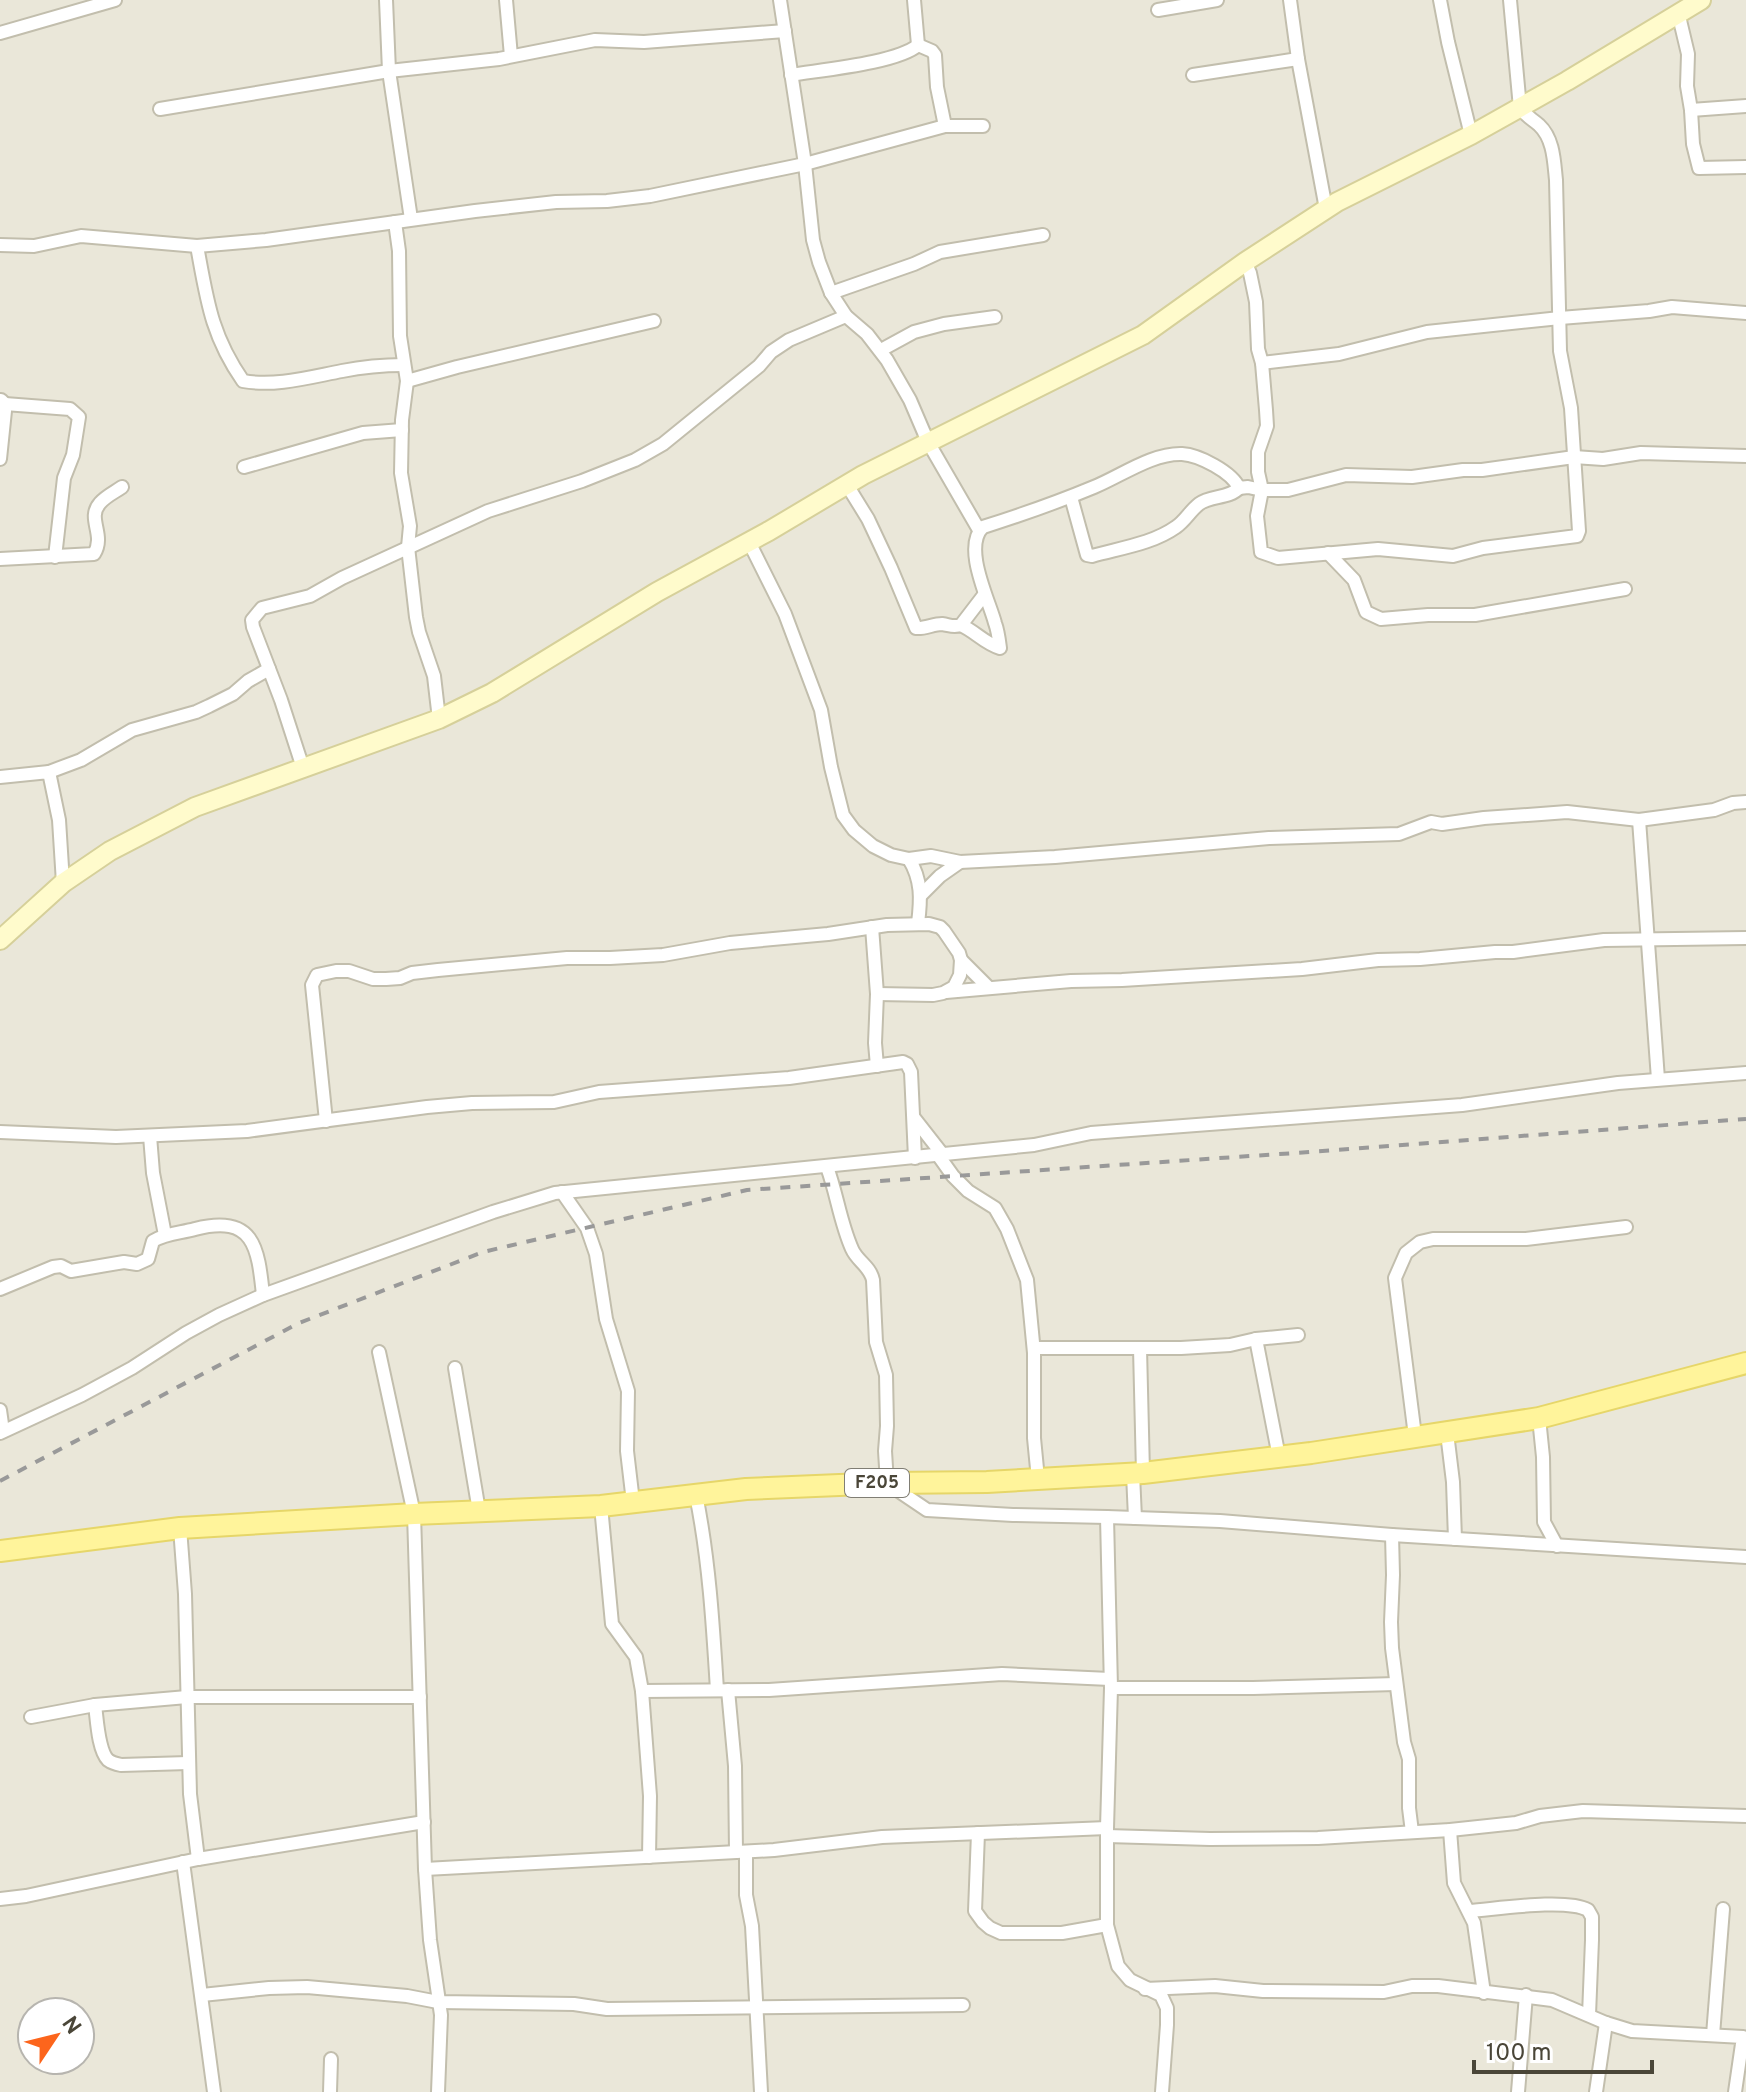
<svg xmlns="http://www.w3.org/2000/svg" width="1746" height="2092" font-family="Overpass,sans-serif">
	<style>
		.residential { fill: #eae7d9; fill-rule: evenodd }
		.lines { fill: none; stroke-linecap: round; stroke-linejoin: round }
		.street-casing { stroke: #c2bead; stroke-width: 16 }
		.secondary-casing { stroke: #d6d09a; stroke-width: 22 }
		.primary-casing { stroke: #e6d669; stroke-width: 24 }
		.street { stroke: #fff; stroke-width: 12 }
		.secondary { stroke: #fffbcc; stroke-width: 18 }
		.primary { stroke: #fff49b; stroke-width: 20 }
		.rail { stroke: #999; stroke-width: 4; stroke-dasharray: 10 10; stroke-linecap: butt }
		.labels { text-anchor: middle; dominant-baseline: central; stroke-width: 6; stroke-linejoin: round; paint-order: stroke }
		.shield { fill: #fff; stroke: #807e74; stroke-width: 2 }
		.shield-label { font-size: 18px; font-weight: bold; fill: #4a4638 }
	</style>
	<rect width="100%" height="100%" fill="#f6f4eb"/>
	<path class="residential" d="M0,0H1746V2092H0ZM32,2012H80V2060H32Z"/>
	<g class="lines">
		<defs>
			<g id="street">
				<polyline points="386,0 389,71 411,219"/>
				<polyline points="506,0 511,56"/>
				<polyline points="780,0 805,164 813,240 819,262 831,293 846,316 867,334 887,360 910,400 928,442 979,530"/>
				<polyline points="1290,0 1298,59 1326,209"/>
				<polyline points="1440,0 1448,42 1471,135"/>
				<polyline points="1158,10 1217,0"/>
				<polyline points="1678,12 1688,54 1687,86 1691,110 1693,144 1699,168 1746,167"/>
				<polyline points="0,33 115,0"/>
				<polyline points="918,45 932,51 935,55 937,87 945,126"/>
				<path d="M791,75C820,70 898,63 918,45L914,0"/>
				<polyline points="1193,75 1298,59"/>
				<polyline points="160,109 389,71 499,59 595,40 644,42 785,31"/>
				<polyline points="1691,110 1746,106"/>
				<polyline points="395,222 399,251 400,336 407,381 402,420 401,473 410,526 408,547 416,617 419,632 434,676 439,719"/>
				<polyline points="0,245 34,246 81,236 197,246 266,240 475,211 556,202 607,201 650,196 805,164 945,126 983,126"/>
				<path d="M197,246C207,300 211,335 243,381C275,387 310,377 342,371C362,367 383,365 404,365"/>
				<path d="M1245,262L1250,273L1256,302L1258,349L1262,363L1266,410L1267,426L1258,452V472L1262,490L1257,516L1261,552L1278,558L1378,549L1453,556L1483,548L1577,536L1579,531L1571,408L1560,351L1556,180C1554,162 1554,139 1539,125C1531,118 1527,117 1520,108L1510,0"/>
				<polyline points="831,293 914,264 940,252 1043,235"/>
				<polyline points="881,350 914,332 944,324 995,317"/>
				<polyline points="1262,363 1339,354 1427,332 1560,318 1649,311 1672,307 1746,313"/>
				<polyline points="407,381 457,367 654,321"/>
				<polyline points="5,404 70,409 79,417 73,455 64,478 55,557"/>
				<polyline points="0,459 5,411 5,404 1,400"/>
				<polyline points="244,467 363,433 402,430"/>
				<path d="M847,485L868,519L891,568L916,628C925,629 933,624 942,624C950,625 953,628 961,625L984,595"/>
				<path d="M1071,497L1087,555L1092,556C1120,548 1152,544 1176,527C1185,521 1190,511 1199,504C1210,495 1229,499 1239,488"/>
				<polyline points="749,542 785,614 821,710 831,767 843,815 854,830 873,846 891,855 909,859 931,856 960,862 1055,857 1269,838 1399,834 1431,822 1442,824 1484,818 1541,814 1567,812 1639,820 1714,810 1733,803 1746,802"/>
				<polyline points="1328,553 1354,580 1366,612 1381,619 1428,615 1475,615 1625,589"/>
				<path d="M0,559L94,554C106,534 86,519 100,503C106,496 115,492 122,487"/>
				<path d="M961,625C976,632 984,643 1000,648C999,640 998,631 995,623C989,600 962,547 983,527C1021,515 1058,502 1094,487C1121,476 1152,453 1182,454C1199,455 1232,472 1239,488L1248,487L1262,490H1288L1346,475L1412,477L1463,470H1482L1574,457L1603,459L1641,453L1746,456"/>
				<polyline points="303,768 281,700 253,627 252,620 262,608 310,596 342,578 488,511 582,481 635,460 663,444 759,366 771,352 789,340 846,316"/>
				<polyline points="49,772 81,760 132,730 196,712 209,706 233,694 248,681 269,669"/>
				<polyline points="0,777 49,772 59,820 63,883"/>
				<polyline points="1639,820 1658,1079"/>
				<path d="M909,859C922,880 921,900 918,923"/>
				<polyline points="921,895 940,876 960,862"/>
				<polyline points="872,927 877,994 875,1043 877,1066"/>
				<polyline points="961,960 988,987"/>
				<polyline points="946,992 1071,981 1122,980 1302,969 1378,960 1420,959 1495,952 1513,952 1604,940 1746,938"/>
				<polyline points="914,1118 943,1155"/>
				<polyline points="326,1121 312,985 317,975 336,971 349,971 373,979 386,979 400,978 412,973 438,970 567,958 610,958 663,955 730,943 828,934 887,925 929,924 940,927 944,931 959,953 961,960 960,975 954,987 943,993 933,995 877,994"/>
				<polyline points="0,1132 116,1137 247,1131 427,1107 472,1103 554,1102 599,1092 789,1078 903,1062 907,1064 911,1072 915,1158"/>
				<polyline points="150,1136 153,1173 165,1235"/>
				<polyline points="938,1155 953,1176 968,1191 995,1208 1007,1229 1027,1280 1034,1353 1034,1438 1038,1479"/>
				<path d="M827,1167C837,1194 840,1222 852,1249C857,1261 870,1266 873,1280L876,1342L886,1375L887,1426L885,1451L887,1483L927,1510L1013,1515L1107,1517L1220,1521L1392,1535L1746,1557"/>
				<polyline points="562,1192 587,1228 596,1254 606,1319 628,1391 627,1451 633,1502"/>
				<path d="M0,1289L53,1267L61,1266L71,1271L124,1262L137,1264L148,1259L153,1241C166,1233 181,1233 195,1229C254,1214 258,1247 263,1295"/>
				<polyline points="1256,1339 1279,1457"/>
				<polyline points="1034,1348 1181,1348 1230,1345 1256,1339 1298,1335"/>
				<polyline points="1140,1348 1143,1473"/>
				<polyline points="379,1352 414,1514 425,1869 430,1940 441,2015 438,2092"/>
				<polyline points="455,1368 479,1511"/>
				<polyline points="0,1410 3,1431"/>
				<polyline points="1539,1418 1543,1457 1544,1522 1557,1546"/>
				<polyline points="0,1433 82,1395 132,1368 186,1333 219,1315 263,1295 493,1212 555,1193 1034,1145 1091,1133 1462,1105 1618,1083 1746,1073"/>
				<polyline points="1447,1433 1453,1482 1455,1539"/>
				<polyline points="1415,1436 1395,1278 1406,1253 1420,1242 1433,1239 1526,1239 1626,1227"/>
				<polyline points="1133,1474 1135,1518"/>
				<path d="M696,1495C709,1559 713,1625 717,1690"/>
				<polyline points="601,1506 612,1624 636,1657 642,1691 650,1796 649,1857"/>
				<polyline points="1107,1517 1111,1688 1107,1828 1107,1925 1118,1966 1130,1980 1161,1995 1167,2008 1167,2025 1162,2092"/>
				<polyline points="180,1528 185,1594 190,1794 198,1859"/>
				<polyline points="1392,1535 1393,1575 1391,1622 1392,1648 1404,1742 1409,1759 1409,1808 1412,1832"/>
				<polyline points="1111,1688 1253,1688 1396,1684"/>
				<polyline points="728,1690 735,1766 736,1852"/>
				<polyline points="642,1691 769,1690 1002,1674 1110,1679"/>
				<path d="M95,1705C97,1719 98,1750 108,1760C112,1763 116,1764 121,1765L188,1763"/>
				<polyline points="31,1717 95,1705 187,1697 420,1697"/>
				<polyline points="1450,1830 1454,1883 1474,1923 1484,1993"/>
				<polyline points="978,1833 975,1911 983,1922 990,1928 1001,1933 1062,1933 1107,1925"/>
				<polyline points="1107,1836 1210,1839 1318,1838 1450,1830 1516,1823 1540,1816 1583,1811 1746,1816"/>
				<polyline points="746,1852 746,1895 752,1926 761,2092"/>
				<polyline points="183,1862 214,2092"/>
				<polyline points="425,1869 774,1850 882,1837 1107,1828"/>
				<polyline points="0,1899 26,1896 198,1859 424,1822"/>
				<path d="M1470,1911C1497,1909 1566,1898 1588,1910L1592,1917V1940L1589,2015"/>
				<polyline points="1145,1989 1215,1986 1263,1991 1384,1992 1412,1986 1438,1986 1552,2000 1606,2023 1632,2031 1743,2037 1735,2092"/>
				<polyline points="202,1995 269,1988 307,1987 407,1996 438,2002 574,2004 607,2009 963,2005"/>
				<polyline points="1713,2035 1723,1909"/>
				<polyline points="330,2092 331,2059"/>
				<polyline points="1518,2092 1526,1995"/>
				<polyline points="1596,2092 1606,2023"/>
			</g>
			<polyline id="secondary" points="0,940 63,883 110,851 195,807 439,719 492,693 657,592 769,531 863,475 1143,335 1245,262 1337,202 1471,135 1567,81 1701,0"/>
			<polyline id="primary" points="0,1551 180,1528 414,1514 601,1506 746,1489 887,1483 987,1482 1143,1473 1311,1453 1539,1418 1746,1363"/>
		</defs>
		<use href="#street" class="street-casing"/>
		<use href="#secondary" class="secondary-casing"/>
		<use href="#primary" class="primary-casing"/>
		<use href="#street" class="street"/>
		<use href="#secondary" class="secondary"/>
		<use href="#primary" class="primary"/>
		<polyline class="rail" points="0,1481 299,1323 483,1252 747,1190 1295,1153 1746,1119"/>
	</g>
	<g class="labels">
		<rect class="shield" x="845" y="1469" width="64" height="28" rx="6"/>
		<g class="shield-label">
			<text x="877" y="1483">F205</text>
		</g>
	</g>
	<g transform="translate(56 2036) rotate(55)"><circle r="38" fill="#ffffff" stroke="#b7b5af" stroke-width="2"/>
	<path d="M0-6L14 30L0 20L-14 30Z" fill="#fc651c"/>
	<text y="-12" font-size="22" font-weight="bold" text-anchor="middle" fill="#4a4638">N</text>
	</g>
	<path d="M1474 2060v12h178v-12" fill="none" stroke="#4a4638" stroke-width="4"/>
	<text x="1486" y="2060" font-size="24" fill="#4a4638" stroke="#ffffff" stroke-width="6" paint-order="stroke">100 m</text>
</svg>
